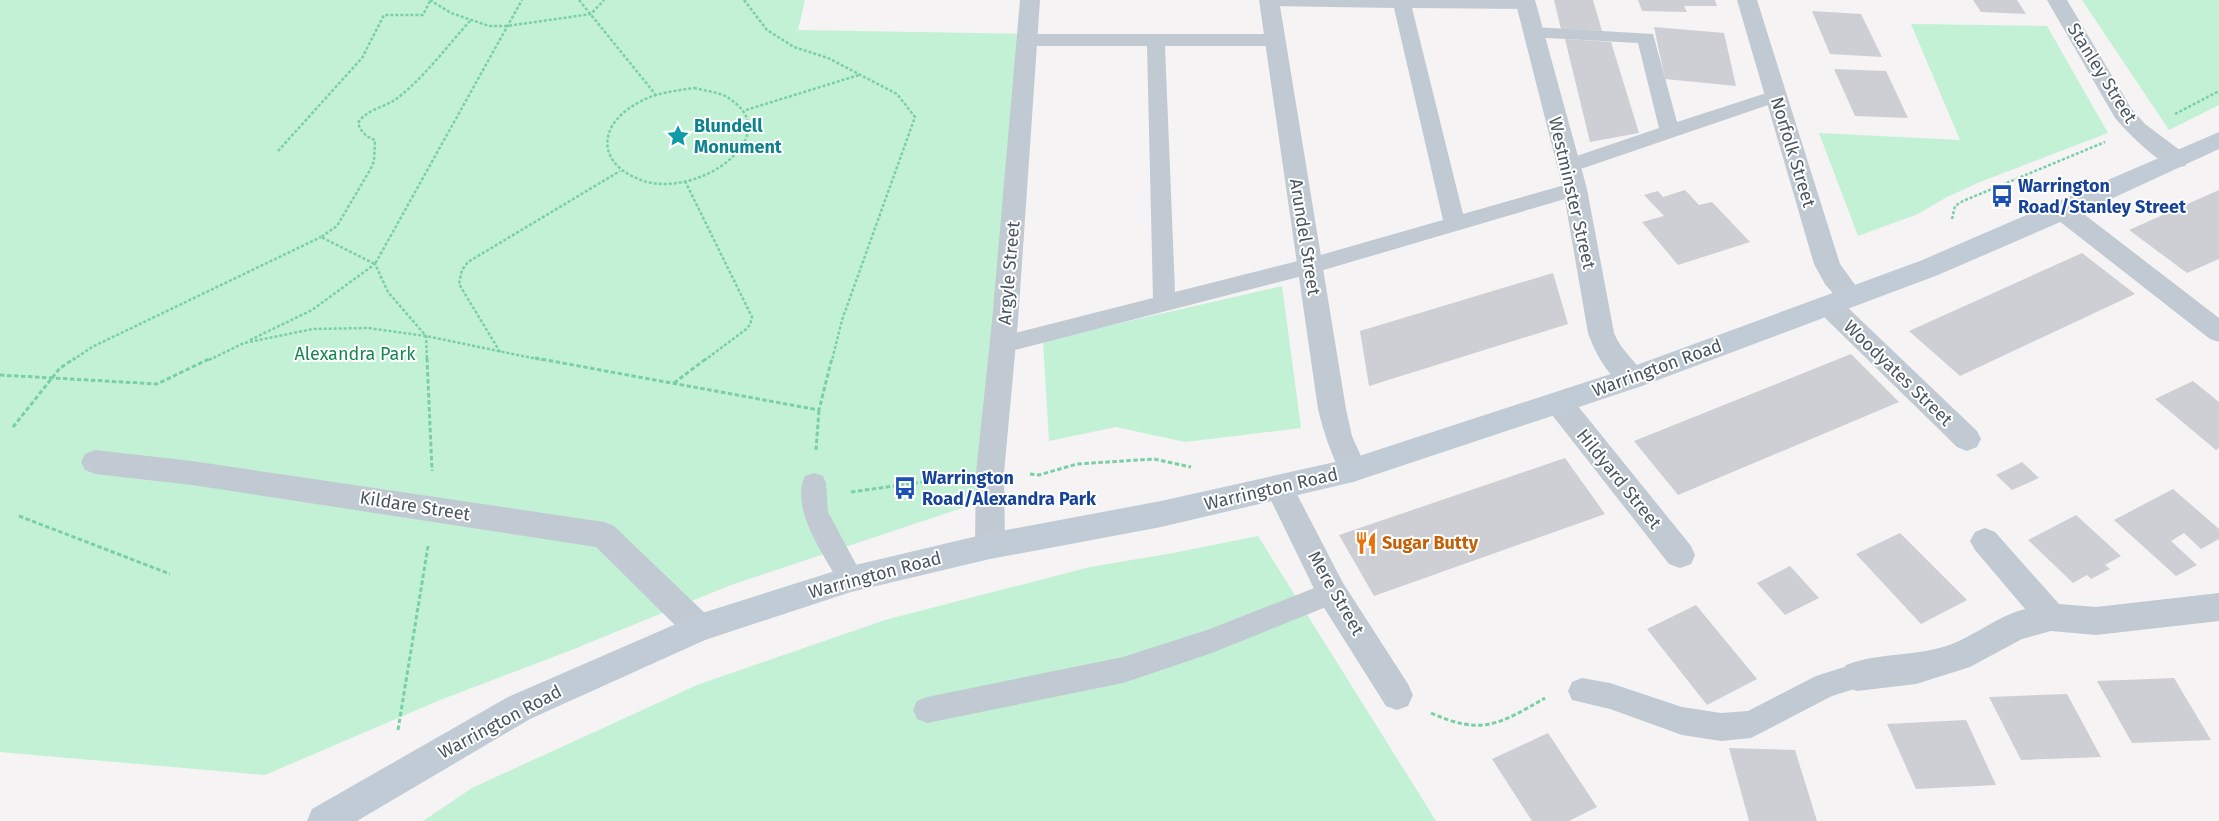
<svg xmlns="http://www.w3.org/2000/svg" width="2219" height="821" font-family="'Fira Sans',sans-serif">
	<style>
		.green { fill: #c3f1d5 }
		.building { fill: #cdcfd5 }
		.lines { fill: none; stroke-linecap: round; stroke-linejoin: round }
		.path-far1 { stroke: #7ad0a6; stroke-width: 2.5; stroke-dasharray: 3 2; stroke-linecap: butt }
		.path { stroke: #7ad0a6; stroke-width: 3; stroke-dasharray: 4.5 2.5; stroke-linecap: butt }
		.service { fill: #c1cad2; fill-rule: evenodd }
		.minor { fill: #c1cad2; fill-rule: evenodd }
		.secondary { fill: #c1cbd6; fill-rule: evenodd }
		.labels { text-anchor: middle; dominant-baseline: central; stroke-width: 4; stroke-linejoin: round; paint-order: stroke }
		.street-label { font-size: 18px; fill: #4a5661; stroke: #fff }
		.culture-label { font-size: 18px; font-weight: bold; fill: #0d838f; stroke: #fff; text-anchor: start }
		.transit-label { font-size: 18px; font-weight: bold; fill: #164399; stroke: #fff; text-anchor: start }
		.park-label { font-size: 18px; fill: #17864f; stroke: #fff }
		.food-label { font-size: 18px; font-weight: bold; fill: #c56008; stroke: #fff; text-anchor: start }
	</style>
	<rect width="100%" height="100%" fill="#f5f3f3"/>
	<g class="green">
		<polygon points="0,0 805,0 798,30 1028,34 977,503 731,585 569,651 440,700 265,775 0,752"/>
		<polygon points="2082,0 2219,0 2219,105 2169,130"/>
		<polygon points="1911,24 2047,26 2108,133 1980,182 1947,197 1918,214 1858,236 1819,133 1960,140"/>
		<polygon points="1282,286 1301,428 1185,442 1116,427 1049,441 1043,341"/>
		<polygon points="1258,536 1436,821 423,821 472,788 697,685 885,620 1090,567 1173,553"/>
	</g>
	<g class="building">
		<polygon points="1554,0 1593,0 1602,31 1561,29"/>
		<polygon points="1638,0 1715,0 1717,6 1684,6 1687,12 1642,11"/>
		<polygon points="1973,0 2017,0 2026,14 1981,12"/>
		<polygon points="1812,11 1861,14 1882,57 1830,54"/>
		<polygon points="1654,27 1724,33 1736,86 1665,79"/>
		<polygon points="1565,39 1611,42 1639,133 1590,142"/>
		<polygon points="1834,69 1886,71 1908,118 1855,116"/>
		<polygon points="1685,190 1699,205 1712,202 1750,242 1678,265 1642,222 1664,216 1644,195 1658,191 1663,197"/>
		<polygon points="2219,190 2219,259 2187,273 2129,230"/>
		<polygon points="2082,253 2135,294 1960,376 1909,331"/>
		<polygon points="1553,273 1568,324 1369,386 1360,331"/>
		<polygon points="1851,354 1899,402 1678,495 1634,441"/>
		<polygon points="2193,381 2219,402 2219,448 2216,450 2155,399"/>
		<polygon points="1565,458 1605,514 1374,596 1339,535"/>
		<polygon points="2022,462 2039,478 2012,490 1996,475"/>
		<polygon points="2173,489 2219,529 2219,539 2201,549 2184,533 2171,541 2197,565 2176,576 2114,520"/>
		<polygon points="2076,515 2121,556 2105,565 2110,569 2091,579 2087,575 2073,583 2028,540"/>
		<polygon points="1900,533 1967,600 1921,624 1856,554"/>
		<polygon points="1790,566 1819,598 1785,615 1757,583"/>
		<polygon points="1696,605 1757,679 1707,705 1647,629"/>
		<polygon points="2174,678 2211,740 2132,743 2097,681"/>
		<polygon points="2067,694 2101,757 2021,760 1989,697"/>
		<polygon points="1966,720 1996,785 1916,789 1887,724"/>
		<polygon points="1548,733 1597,807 1569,821 1532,821 1492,759"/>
		<polygon points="1729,748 1795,750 1817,821 1749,821"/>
	</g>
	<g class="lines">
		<g class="path-far1">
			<polyline points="430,0 451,13 489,26 507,26 591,14 604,0"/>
			<polyline points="579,0 656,95"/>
			<polyline points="744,0 767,30 794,47 828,58 897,94 915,117 842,320 832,360"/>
			<path d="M470,21C449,44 418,85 393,101C381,108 365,111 358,123C361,132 366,137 375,140L374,161L370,170L337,226L321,237L375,264L522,0"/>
			<path d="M694,88C705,91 721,92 730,99C772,127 733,165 700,177C683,184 658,187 641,180C597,164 597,126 636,104C653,93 674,91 694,88Z"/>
			<polyline points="746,110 859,75"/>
			<polyline points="2175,114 2219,91"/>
			<polyline points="278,151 362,58 384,15 423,15 430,1"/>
			<polyline points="685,181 752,317 750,325 745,330 705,360"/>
			<polyline points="1952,219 1955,206 1963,201 2105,142"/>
			<polyline points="250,340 312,310 375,264 388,292 426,336 427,360"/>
			<polyline points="500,352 459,284 462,270 468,262 620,171"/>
			<polyline points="73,360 92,347 321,237"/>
			<polyline points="209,360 244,343 313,329 368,328 426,336 542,360"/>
		</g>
		<g class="path">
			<polyline points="427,358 432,471"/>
			<polyline points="535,358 819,410 832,358"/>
			<polyline points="0,375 157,384 211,358"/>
			<polyline points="674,383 707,358"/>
			<polyline points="13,427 60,368 75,358"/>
			<polyline points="816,450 819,410"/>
			<polyline points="1030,474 1039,475 1077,464 1154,459 1191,467"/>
			<polyline points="851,492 952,478"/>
			<polyline points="19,516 170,574"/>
			<path d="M1431,713C1482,736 1500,724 1545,698"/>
			<polyline points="398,730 428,546"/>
		</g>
		<g class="service">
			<polygon points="1261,0 1532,0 1535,4 1532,8 1526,9 1412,8 1463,214 1575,182 1582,184 1585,189 1582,194 1310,274 1003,353 995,350 992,344 995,338 1153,298 1147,46 1027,46 1020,44 1018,40 1020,36 1027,34 1275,34 1282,36 1284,40 1282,44 1275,46 1165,46 1175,292 1310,258 1443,220 1394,8 1269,6 1263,5"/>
			<polygon points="1534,27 1653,34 1677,122 1776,90 1783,92 1786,96 1783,100 1569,173 1562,171 1559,166 1562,161 1659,128 1638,43 1528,37 1525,33 1528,29"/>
			<path d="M814,473L823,476L826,483L828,512L864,579L860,587L851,591L842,587C826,558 789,509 805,476Z"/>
			<polygon points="1332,581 1341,585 1345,593 1341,601 1212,653 1123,683 927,723 917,719 913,710 917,701 927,697 1123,657 1210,629"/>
			<polygon points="1857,663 1867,667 1871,676 1867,685 1832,696 1751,738 1721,741 1682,735 1610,709 1572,700 1568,691 1572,682 1582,678 1610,683 1682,707 1721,713 1748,711 1816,676"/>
		</g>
		<g class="minor">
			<polygon points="1020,0 1040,0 1018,321 1004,473 1005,546 1001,555 990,559 979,555 975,546 976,473 992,321"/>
			<path d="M1259,0H1279L1346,409L1352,436L1367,470L1363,478L1353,482L1343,478C1332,456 1324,434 1318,409Z"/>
			<path d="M1515,0H1535L1587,189L1614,333C1621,351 1637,361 1645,378L1642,386C1615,394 1596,355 1588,333L1563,189Z"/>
			<polygon points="1737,0 1757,0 1840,264 1864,297 1860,304 1851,307 1844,304 1977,431 1981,439 1977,447 1967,451 1957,447 1820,313 1816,306 1820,299 1829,296 1838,299 1825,284 1814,264"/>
			<path d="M2047,0H2067L2131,108L2145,124L2185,154L2189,160L2185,166C2179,167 2175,169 2170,166C2153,158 2127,132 2115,118Z"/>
			<polygon points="2063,202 2072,205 2219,318 2219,342 2210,339 2054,217 2051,211 2054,205"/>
			<polygon points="1559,392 1569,395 1691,546 1695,555 1691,564 1680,568 1669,564 1549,411 1545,403 1549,395"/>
			<polygon points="95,450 192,461 604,522 614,526 710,618 715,628 710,638 699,642 688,638 596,547 192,485 95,474 85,470 81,462 85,454"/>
			<polygon points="1279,476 1289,479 1343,583 1408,684 1413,695 1408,706 1397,710 1386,706 1321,603 1265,488 1269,479"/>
			<path d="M1985,528L1995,532L2059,604L2096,607L2219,593V621L2096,635L2051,631L2022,639L1970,667L1916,684L1857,691L1846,687L1841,676L1846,665C1879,652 1918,657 1952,644C1977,634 1998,616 2025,609L1975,550L1970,541L1975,532Z"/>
		</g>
		<polygon class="secondary" points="2219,132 2219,149 2072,217 1938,275 1642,386 1353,482 1161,527 990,559 851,592 705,640 530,719 357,821 307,821 312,809 508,697 699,614 851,566 990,533 1161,501 1353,458 1623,370 1920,261"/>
	</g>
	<defs>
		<symbol id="sight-bare" viewBox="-9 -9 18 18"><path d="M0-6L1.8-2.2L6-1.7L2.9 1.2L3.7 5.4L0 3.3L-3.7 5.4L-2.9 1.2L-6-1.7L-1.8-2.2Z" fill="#0f9aa8" stroke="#fff" stroke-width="2.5" paint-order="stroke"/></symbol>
		<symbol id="bus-bare" viewBox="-9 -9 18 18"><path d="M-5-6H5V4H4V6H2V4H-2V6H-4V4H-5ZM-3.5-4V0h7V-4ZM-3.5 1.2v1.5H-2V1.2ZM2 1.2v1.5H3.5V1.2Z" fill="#1a4fb4" stroke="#fff" stroke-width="2.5" paint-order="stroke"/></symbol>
		<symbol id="restaurant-bare" viewBox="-9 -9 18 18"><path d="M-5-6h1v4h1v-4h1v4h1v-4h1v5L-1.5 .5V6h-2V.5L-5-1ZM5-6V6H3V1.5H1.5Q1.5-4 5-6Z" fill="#e8710a" stroke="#fff" stroke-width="2.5" paint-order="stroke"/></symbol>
	</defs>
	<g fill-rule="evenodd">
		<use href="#sight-bare" x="662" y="120" width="32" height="32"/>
		<use href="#bus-bare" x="1986" y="180" width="32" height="32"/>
		<use href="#bus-bare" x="889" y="472" width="32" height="32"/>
		<use href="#restaurant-bare" x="1350" y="527" width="32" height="32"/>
	</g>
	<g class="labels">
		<g class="street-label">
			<text transform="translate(2102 73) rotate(58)">Stanley Street</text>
			<text transform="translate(1793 152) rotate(73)">Norfolk Street</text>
			<text transform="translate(1572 193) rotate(77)">Westminster Street</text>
			<text transform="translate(1305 237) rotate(81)">Arundel Street</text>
			<text transform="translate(1009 273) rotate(-85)">Argyle Street</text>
			<text transform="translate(1657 368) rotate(-20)">Warrington Road</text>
			<text transform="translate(1898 373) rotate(44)">Woodyates Street</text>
			<text transform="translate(1619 479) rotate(51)">Hildyard Street</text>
			<text transform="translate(1271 489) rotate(-13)">Warrington Road</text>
			<text transform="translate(415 506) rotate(9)">Kildare Street</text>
			<text transform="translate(875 575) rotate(-15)">Warrington Road</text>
			<text transform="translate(1336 593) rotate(60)">Mere Street</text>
			<text transform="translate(500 722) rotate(-28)">Warrington Road</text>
		</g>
		<g class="culture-label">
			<text x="694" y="126">Blundell<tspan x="694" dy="21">Monument</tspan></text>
		</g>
		<g class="transit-label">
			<text x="2018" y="186">Warrington<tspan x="2018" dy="21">Road/Stanley Street</tspan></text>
			<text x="922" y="478">Warrington<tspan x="922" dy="21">Road/Alexandra Park</tspan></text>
		</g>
		<g class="park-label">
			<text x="355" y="354">Alexandra Park</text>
		</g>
		<g class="food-label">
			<text x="1382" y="543">Sugar Butty</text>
		</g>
	</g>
</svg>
